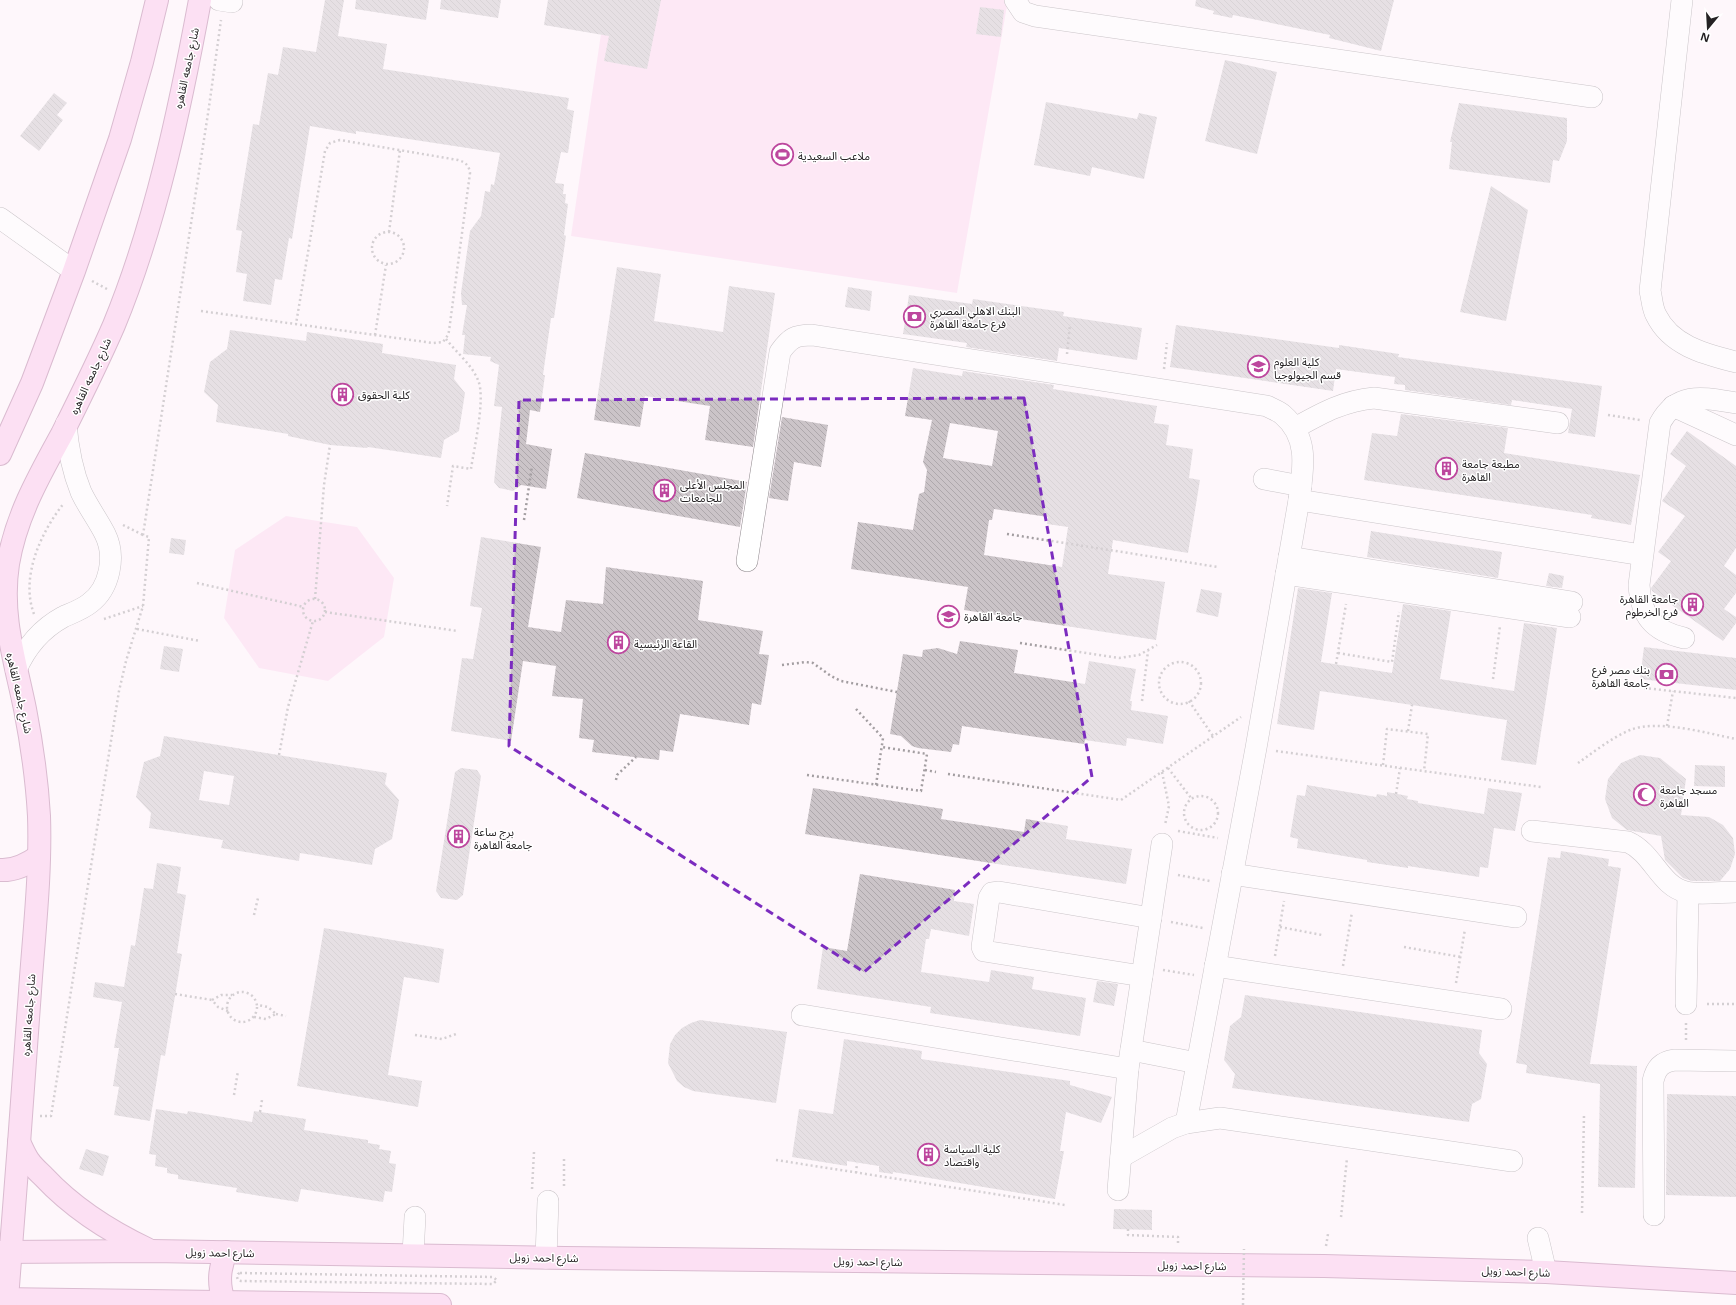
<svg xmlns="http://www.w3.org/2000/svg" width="1736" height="1305" font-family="'Open Sans','Noto Sans Arabic',sans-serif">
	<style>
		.green { fill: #fcd6ee }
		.building { fill: url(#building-back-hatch); fill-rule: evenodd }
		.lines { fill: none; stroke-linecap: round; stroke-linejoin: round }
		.minor-casing { stroke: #8e888c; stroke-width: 22 }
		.major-casing { stroke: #af719b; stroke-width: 24 }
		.path { stroke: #a39ea1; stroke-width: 2.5; stroke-dasharray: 2 3; stroke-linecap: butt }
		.minor { stroke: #fff; stroke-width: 21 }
		.major { stroke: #fbc3e9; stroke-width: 22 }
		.path-bridge { stroke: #a39ea1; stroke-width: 2.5; stroke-dasharray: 2 3; stroke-linecap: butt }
		.marked { fill: none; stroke: #7b2cbf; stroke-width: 3; stroke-dasharray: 8 5; stroke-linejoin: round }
		.labels { text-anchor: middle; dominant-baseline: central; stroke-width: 3; stroke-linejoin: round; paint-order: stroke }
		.street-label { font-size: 11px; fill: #252224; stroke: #fff }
		.poi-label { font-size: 11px; fill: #252224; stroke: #fff; text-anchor: start }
	</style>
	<defs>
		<pattern id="building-back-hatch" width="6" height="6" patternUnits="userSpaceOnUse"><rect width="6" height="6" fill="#cbc4c8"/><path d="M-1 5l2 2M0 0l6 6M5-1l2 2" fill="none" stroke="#aea8ac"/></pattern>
	</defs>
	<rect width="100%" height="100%" fill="#fef7fb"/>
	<g class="green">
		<polygon points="606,0 1008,0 957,293 571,236"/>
		<polygon points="286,516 357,527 394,578 384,637 328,681 259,668 224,618 235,550"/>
	</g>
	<g class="building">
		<polygon points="325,0 344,0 338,36 387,44 383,69 569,98 567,109 574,111 568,153 561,152 555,183 564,184 563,194 566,194 565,203 568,204 564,235 566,236 554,318 551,318 543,375 545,375 540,412 530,410 526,444 552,449 546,489 521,485 513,491 499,488 494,482 502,407 494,406 499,365 490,361 491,357 463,354 465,335 462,335 467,305 462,305 461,293 470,231 481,216 485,191 490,192 491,184 494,185 500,153 356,131 356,134 310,126 292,239 289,238 282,280 275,279 271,305 243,301 247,274 236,272 242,231 236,230 253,124 259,125 268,73 278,75 283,47 316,52"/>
		<polygon points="356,0 429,0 426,20 355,9"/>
		<polygon points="441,0 501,0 498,18 440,9"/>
		<polygon points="548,0 661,0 647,69 604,61 609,36 544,25"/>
		<polygon points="1196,0 1394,0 1381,51 1329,38 1330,35 1233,15 1232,18 1213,14 1214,11 1195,6"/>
		<polygon points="980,7 1004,10 1001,37 976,34"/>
		<polygon points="1225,60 1277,72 1257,154 1205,141"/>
		<polygon points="54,93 67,103 57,115 63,120 39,151 20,136"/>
		<polygon points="1046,102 1137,119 1139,113 1157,117 1144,179 1092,167 1090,176 1034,165"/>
		<polygon points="1459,103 1567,118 1567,141 1559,161 1553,160 1550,183 1449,169 1452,142 1450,142"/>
		<polygon points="1491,186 1528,210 1506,321 1460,312"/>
		<polygon points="617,267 661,274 654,321 723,332 729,286 775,293 753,447 705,440 710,406 645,396 640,427 594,420"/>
		<polygon points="848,287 872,291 870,311 845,307"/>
		<polygon points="909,295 972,304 973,299 1064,312 1063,316 1142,328 1137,360 1059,348 1057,361 966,347 967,343 903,334"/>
		<polygon points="1176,325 1339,348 1339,345 1399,354 1398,357 1602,386 1595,437 1568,433 1572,409 1512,400 1511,405 1405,390 1405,385 1394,384 1395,377 1336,369 1333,391 1170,367"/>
		<polygon points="230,330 306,341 307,332 383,344 382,353 456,365 454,379 465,393 459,431 444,440 441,458 368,447 367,448 330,445 288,436 288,434 216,422 218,405 204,392 210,362 227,349"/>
		<path d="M913,368L962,376L963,371L1054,385L1053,389L1157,406L1154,423L1169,425L1166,445L1193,449L1189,478L1200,480L1188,553L1113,540L1108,574L1165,582L1156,640L964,610L968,587L851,569L858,522L913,530L919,494L924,492L927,470L923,462L932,420L905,416ZM950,423L998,431L992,466L943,458ZM994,509L1048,517L1047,524L1068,527L1062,567L984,555L989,520H992Z"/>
		<polygon points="1401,414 1508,428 1504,453 1640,475 1631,525 1591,518 1592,515 1364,480 1372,433 1397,436"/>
		<polygon points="782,417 828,425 821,467 794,462 788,501 769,498"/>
		<polygon points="1687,431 1736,466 1736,548 1724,566 1736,575 1736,593 1724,609 1736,617 1736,623 1723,641 1652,591 1651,588 1671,561 1658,552 1685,516 1662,501 1686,466 1670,454"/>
		<polygon points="585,453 747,482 740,527 577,498"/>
		<polygon points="1371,531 1502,552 1498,578 1367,557"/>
		<polygon points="481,537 541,547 528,627 561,632 566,600 603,604 606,567 703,581 698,620 763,631 759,654 769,655 761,705 752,703 749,725 680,714 673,752 660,750 659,760 592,752 594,740 579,738 583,699 552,696 556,666 523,661 511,741 451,731 462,658 473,659 482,608 470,606"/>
		<polygon points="171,538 186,540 184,555 169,553"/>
		<polygon points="1549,573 1564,576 1562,588 1546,586"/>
		<polygon points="1298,588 1332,593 1321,662 1392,673 1403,604 1451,611 1440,679 1514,691 1524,623 1557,628 1536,765 1501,760 1507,720 1412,705 1320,691 1314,730 1277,724"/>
		<polygon points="1201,589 1222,593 1218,617 1196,612"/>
		<polygon points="960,641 1018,650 1014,673 1085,684 1089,661 1136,669 1130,701 1132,701 1131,710 1168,716 1163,744 1127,738 1126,746 1085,740 1084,744 962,726 959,745 953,744 951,752 918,748 912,746 901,736 890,734 903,654 922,657 923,650 938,648 957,654"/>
		<polygon points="164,646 183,649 179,672 160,669"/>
		<polygon points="1644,647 1736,658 1736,690 1640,679"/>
		<path d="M164,736L387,773L385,784L399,800L392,839L375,849L372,865L300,853L299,861L221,848L223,840L149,828L151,813L136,797L144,762L160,756ZM204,771L234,776L229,805L199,800Z"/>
		<polygon points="1640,755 1660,758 1686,779 1681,815 1709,817 1723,825 1733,838 1735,854 1730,869 1720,881 1692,881 1683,878 1665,860 1661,836 1627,830 1612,818 1605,799 1608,779 1621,763"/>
		<polygon points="1695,765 1725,766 1725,787 1694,786"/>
		<polygon points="461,768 477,770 481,776 463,895 457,900 441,898 436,891 455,772"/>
		<polygon points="1307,785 1376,797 1377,794 1387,796 1387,792 1408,796 1407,799 1418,801 1418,803 1484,814 1488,788 1522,793 1515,831 1494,828 1488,868 1480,867 1479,877 1408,866 1408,868 1367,862 1367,860 1297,848 1298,839 1290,837 1297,795 1305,796"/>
		<polygon points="813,788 943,809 941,819 1024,832 1026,819 1068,826 1066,839 1132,849 1126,884 805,834"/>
		<polygon points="1561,851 1609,859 1608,866 1621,868 1590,1064 1637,1066 1635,1188 1598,1187 1600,1084 1526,1073 1527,1065 1516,1063 1548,857 1560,858"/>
		<polygon points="157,863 181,867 177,893 186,895 177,953 182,954 165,1056 161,1055 150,1121 114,1115 119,1087 113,1086 119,1048 114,1048 122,1002 93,997 95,982 124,987 131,945 135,946 144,888 153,889"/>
		<polygon points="860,874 955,890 954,901 974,904 969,936 931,929 929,939 926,939 921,972 989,982 991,970 1034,977 1032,989 1086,998 1080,1036 930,1013 931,1007 817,989 823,947 847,951"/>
		<polygon points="324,928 444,949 439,983 404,977 388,1075 422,1081 418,1107 297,1086"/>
		<polygon points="1097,981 1118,984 1114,1006 1093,1002"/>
		<polygon points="1245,995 1482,1030 1479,1053 1487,1064 1481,1099 1472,1104 1469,1122 1232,1088 1235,1074 1224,1060 1230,1026 1241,1017"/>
		<polygon points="700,1020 787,1032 776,1103 693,1091 684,1087 677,1081 668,1063 670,1044 675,1035 682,1028 691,1023"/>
		<polygon points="844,1039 922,1051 921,1059 1070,1081 1070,1085 1112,1097 1101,1123 1066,1112 1060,1151 1064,1151 1055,1199 893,1172 893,1174 879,1172 879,1166 847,1161 847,1166 792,1157 799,1109 833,1114"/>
		<polygon points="1667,1094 1736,1096 1736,1197 1666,1195"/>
		<polygon points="156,1109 187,1114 188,1111 252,1122 254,1111 306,1119 304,1130 368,1140 368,1143 380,1145 379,1149 391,1151 389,1163 396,1164 392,1192 385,1191 383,1202 301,1189 298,1202 236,1192 237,1188 178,1179 178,1175 167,1173 167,1168 155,1166 156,1155 149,1154"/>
		<polygon points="86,1149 109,1156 103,1176 79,1169"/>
		<polygon points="1114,1209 1152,1210 1152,1230 1113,1229"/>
	</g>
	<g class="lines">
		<defs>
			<g id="minor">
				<polyline points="219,0 232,2"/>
				<polyline points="1015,0 1023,12 1035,16 1592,97"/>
				<path d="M1682,0L1650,291C1652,298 1652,308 1656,315C1671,346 1705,354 1736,362"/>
				<polyline points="0,218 74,271"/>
				<polyline points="1673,406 1736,435"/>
				<path d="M1295,428C1322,413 1343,401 1374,398L1558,423"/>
				<polyline points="1264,479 1301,486"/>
				<polyline points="1299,500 1642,555"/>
				<polyline points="1289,557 1572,602"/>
				<path d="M747,561L780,352C790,338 795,335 812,335L1267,406C1272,409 1279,411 1283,415C1310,438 1303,470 1299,500L1256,748L1186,1123"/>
				<polyline points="1286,574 1570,617"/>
				<path d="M1684,638C1653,631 1641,616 1639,585L1660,423C1678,390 1705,398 1736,403"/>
				<path d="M16,670C26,647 41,629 63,617C72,613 83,609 90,603C110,588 116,556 105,534C98,520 88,507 81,492C72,470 68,448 66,424"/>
				<path d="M1532,831L1628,842C1653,853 1660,886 1686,892C1698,895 1723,892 1736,892"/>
				<polyline points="1232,874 1516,917"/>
				<polyline points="1215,966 1501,1009"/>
				<polyline points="1142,976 984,951 982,947 989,898 992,893 999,892 1151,918"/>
				<polyline points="1686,1004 1688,893"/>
				<polyline points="802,1015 1128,1069"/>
				<polyline points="1131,1050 1197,1063"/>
				<polyline points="1121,1157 1172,1128 1186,1123 1220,1118 1512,1161"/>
				<polyline points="1118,1190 1128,1069 1162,844"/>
				<path d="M1654,1215L1653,1081C1656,1068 1661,1062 1675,1060L1736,1061"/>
				<polyline points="1538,1238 1546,1272"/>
				<polyline points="413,1254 415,1217"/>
				<polyline points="546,1258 548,1201"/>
			</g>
			<g id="major">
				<polyline points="0,454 32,383 74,271 120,139 142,62 157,0"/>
				<path d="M0,870C15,871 28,864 39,856"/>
				<path d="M19,1142C22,1148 25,1156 29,1161C33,1167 39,1172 44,1177C73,1208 109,1231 147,1249"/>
				<polyline points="0,1252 152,1251 565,1258 1324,1266 1546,1272 1736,1283"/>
				<polyline points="0,1299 440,1305"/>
				<path d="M7,1299C15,1196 23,1094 30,991C34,933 41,874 39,816C37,780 32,745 25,709C15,660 0,615 8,564C16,516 39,476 62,434C80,398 98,362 114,325C156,223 180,108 200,0"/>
				<path d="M224,1302C218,1283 219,1270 226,1252"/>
			</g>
		</defs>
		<use href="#minor" class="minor-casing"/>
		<use href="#major" class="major-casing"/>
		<g class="path">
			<circle cx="388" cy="248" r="16"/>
			<polyline points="389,232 400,150"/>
			<polyline points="92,281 107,289"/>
			<path d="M201,311L433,343L443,342L448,335L449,331L470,173C469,165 465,162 458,160L340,140L330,143L325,151L296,324"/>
			<polyline points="375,335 386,265"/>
			<path d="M446,339C456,352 472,365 478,380C486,398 474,448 471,469L453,466L447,506"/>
			<polyline points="1067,354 1070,324"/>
			<polyline points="1164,369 1167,343"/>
			<polyline points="1608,415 1640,420"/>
			<polyline points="524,520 532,466"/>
			<polyline points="123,525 143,535"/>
			<polyline points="1007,534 1218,567"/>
			<polyline points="197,583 304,607"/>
			<polyline points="315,599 324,485 330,445"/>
			<circle cx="314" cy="610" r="11"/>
			<polyline points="325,612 458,631"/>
			<path d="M34,614C20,577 41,532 64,503"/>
			<polyline points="104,619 143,606"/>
			<polyline points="137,629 200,641"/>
			<polyline points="1020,643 1119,658 1139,655 1157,645"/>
			<polyline points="1338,653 1392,662 1399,612"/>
			<circle cx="1180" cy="683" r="21"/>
			<polyline points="1336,664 1346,604"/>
			<polyline points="782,665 806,662 813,663 831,676 841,681 897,692"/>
			<polyline points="1493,679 1500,626"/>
			<polyline points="1644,688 1736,698"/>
			<polyline points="1142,701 1148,651"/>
			<polyline points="1189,701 1213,736"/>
			<polyline points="856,709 883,738 876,785"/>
			<polyline points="1667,726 1673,691"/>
			<polyline points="1408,731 1412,705"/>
			<polyline points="1276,751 1541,787"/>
			<polyline points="279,755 288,707 313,621"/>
			<path d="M1578,763C1594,752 1611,738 1630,730C1658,719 1706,733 1736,739"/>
			<polyline points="1383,765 1387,729 1428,734 1424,771"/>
			<polyline points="1168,768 1191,798"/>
			<polyline points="925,770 936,772"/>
			<polyline points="1162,772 1169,806 1165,825"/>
			<polyline points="948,774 1121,800 1241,717"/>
			<polyline points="807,775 921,791 927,754 882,747"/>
			<polyline points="616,780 617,775 636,757"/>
			<polyline points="1396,794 1400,768"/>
			<circle cx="1201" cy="813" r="17"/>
			<polyline points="1178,831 1218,838"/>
			<polyline points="1178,875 1210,881"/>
			<polyline points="254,915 258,898"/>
			<polyline points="1171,922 1203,928"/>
			<polyline points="1280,927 1322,935"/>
			<polyline points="1404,947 1461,957"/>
			<polyline points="1275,956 1284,901"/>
			<polyline points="1343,966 1352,912"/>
			<polyline points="1163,970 1194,975"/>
			<polyline points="1456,983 1465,929"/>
			<circle cx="242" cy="1007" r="15"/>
			<polyline points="175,994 212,1000"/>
			<polyline points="1707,1004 1736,1004"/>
			<polyline points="228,1011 218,1007 212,1000 221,995 232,995"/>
			<polyline points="276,1014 286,1016"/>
			<polyline points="254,1017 266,1019 276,1014 268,1007 258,1005"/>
			<polyline points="415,1035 442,1039 456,1034"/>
			<polyline points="1686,1040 1686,1023"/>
			<polyline points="234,1095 238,1071"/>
			<polyline points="260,1112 262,1100"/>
			<polyline points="40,1116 51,1116 119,691 126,661 143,606 149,537 143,535 209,107 221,20"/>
			<polyline points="564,1159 564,1189"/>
			<polyline points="776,1160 1065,1205"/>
			<polyline points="856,1173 857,1163"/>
			<polyline points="532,1189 534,1152"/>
			<polyline points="1582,1213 1584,1115"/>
			<polyline points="1341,1217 1347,1158"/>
			<polyline points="1128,1229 1128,1235 1178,1237 1178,1244"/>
			<polyline points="1326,1246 1328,1234"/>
			<polygon points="240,1273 493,1277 497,1280 493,1284 241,1281 238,1280 237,1277 238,1274"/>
		</g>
		<use href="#minor" class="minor"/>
		<use href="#major" class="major"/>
		<polyline class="path-bridge" points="1243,1305 1244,1249"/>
	</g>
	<path d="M0 0H1736V1305H0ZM1024,398L1092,777L864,972L509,746L519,400Z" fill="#fef7fb" fill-opacity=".55" fill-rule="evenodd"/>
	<path class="marked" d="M1024,398L1092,777L864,972L509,746L519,400Z"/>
	<defs>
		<symbol id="stadium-ring" viewBox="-11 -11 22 22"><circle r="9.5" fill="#fff" stroke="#bd479e" stroke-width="1.5"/><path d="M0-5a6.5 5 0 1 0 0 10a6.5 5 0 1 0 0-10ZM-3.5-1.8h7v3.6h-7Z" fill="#bd479e"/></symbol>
		<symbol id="bank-ring" viewBox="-11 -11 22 22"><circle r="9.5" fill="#fff" stroke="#bd479e" stroke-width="1.5"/><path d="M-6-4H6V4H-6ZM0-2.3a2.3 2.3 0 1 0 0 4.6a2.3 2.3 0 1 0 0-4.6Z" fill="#bd479e"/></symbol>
		<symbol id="university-ring" viewBox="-11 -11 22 22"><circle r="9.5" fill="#fff" stroke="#bd479e" stroke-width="1.5"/><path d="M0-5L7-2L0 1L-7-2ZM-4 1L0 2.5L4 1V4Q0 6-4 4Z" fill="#bd479e"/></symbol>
		<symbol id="building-ring" viewBox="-11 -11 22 22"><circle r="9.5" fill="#fff" stroke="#bd479e" stroke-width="1.5"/><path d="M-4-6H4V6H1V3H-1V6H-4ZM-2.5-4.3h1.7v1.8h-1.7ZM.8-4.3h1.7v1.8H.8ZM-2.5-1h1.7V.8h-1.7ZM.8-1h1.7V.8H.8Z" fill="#bd479e"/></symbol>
		<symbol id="mosque-ring" viewBox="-11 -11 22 22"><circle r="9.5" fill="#fff" stroke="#bd479e" stroke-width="1.5"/><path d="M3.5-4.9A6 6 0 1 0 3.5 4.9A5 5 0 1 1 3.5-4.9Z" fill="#bd479e"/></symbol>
	</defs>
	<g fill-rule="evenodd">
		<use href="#stadium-ring" x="770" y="142" width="25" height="25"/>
		<use href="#bank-ring" x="902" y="304" width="25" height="25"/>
		<use href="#university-ring" x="1246" y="354" width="25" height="25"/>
		<use href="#building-ring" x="330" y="382" width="25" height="25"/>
		<use href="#building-ring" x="1434" y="456" width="25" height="25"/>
		<use href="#building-ring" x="652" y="478" width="25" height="25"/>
		<use href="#building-ring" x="1680" y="592" width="25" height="25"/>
		<use href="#university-ring" x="936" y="604" width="25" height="25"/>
		<use href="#building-ring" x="606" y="630" width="25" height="25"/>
		<use href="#bank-ring" x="1654" y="662" width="25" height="25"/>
		<use href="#mosque-ring" x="1632" y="782" width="25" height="25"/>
		<use href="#building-ring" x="446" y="824" width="25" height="25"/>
		<use href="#building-ring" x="916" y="1142" width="25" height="25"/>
	</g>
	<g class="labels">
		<g class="street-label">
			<text transform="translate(186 68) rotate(-78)">شارع جامعه القاهره</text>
			<text transform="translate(90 376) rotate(-65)">شارع جامعه القاهره</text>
			<text transform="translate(20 693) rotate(77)">شارع جامعه القاهره</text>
			<text transform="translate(28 1015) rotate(-86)">شارع جامعه القاهره</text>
			<text transform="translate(220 1252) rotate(1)">شارع احمد زويل</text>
			<text transform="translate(544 1257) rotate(1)">شارع احمد زويل</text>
			<text transform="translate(868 1261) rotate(1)">شارع احمد زويل</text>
			<text transform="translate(1192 1265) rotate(1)">شارع احمد زويل</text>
			<text transform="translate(1516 1271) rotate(2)">شارع احمد زويل</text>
		</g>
		<g class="poi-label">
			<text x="798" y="155">ملاعب السعيدية</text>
			<text x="930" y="310">البنك الاهلي المصري<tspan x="930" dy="13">فرع جامعة القاهرة</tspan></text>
			<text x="1274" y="361">كلية العلوم<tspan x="1274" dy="13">قسم الجيولوجيا</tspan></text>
			<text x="358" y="394">كلية الحقوق</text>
			<text x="1462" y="463">مطبعة جامعة<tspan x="1462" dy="13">القاهرة</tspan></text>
			<text x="680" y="484">المجلس الأعلى<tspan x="680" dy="13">للجامعات</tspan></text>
			<text x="1678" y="598" text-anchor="end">جامعة القاهرة<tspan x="1678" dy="13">فرع الخرطوم</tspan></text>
			<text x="964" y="616">جامعة القاهرة</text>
			<text x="634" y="643">القاعة الرئيسية</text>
			<text x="1650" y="669" text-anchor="end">بنك مصر فرع<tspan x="1650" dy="13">جامعة القاهرة</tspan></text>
			<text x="1660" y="789">مسجد جامعة<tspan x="1660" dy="13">القاهرة</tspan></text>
			<text x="474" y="831">برج ساعة<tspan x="474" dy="13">جامعة القاهرة</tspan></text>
			<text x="944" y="1148">كلية السياسة<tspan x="944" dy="13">واقتصاد</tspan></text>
		</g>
	</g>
	<g transform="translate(1708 28) rotate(198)" stroke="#ffffff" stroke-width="3" paint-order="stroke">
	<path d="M0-3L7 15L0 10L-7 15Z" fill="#252224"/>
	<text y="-6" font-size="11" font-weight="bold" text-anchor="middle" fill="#252224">N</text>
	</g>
</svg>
